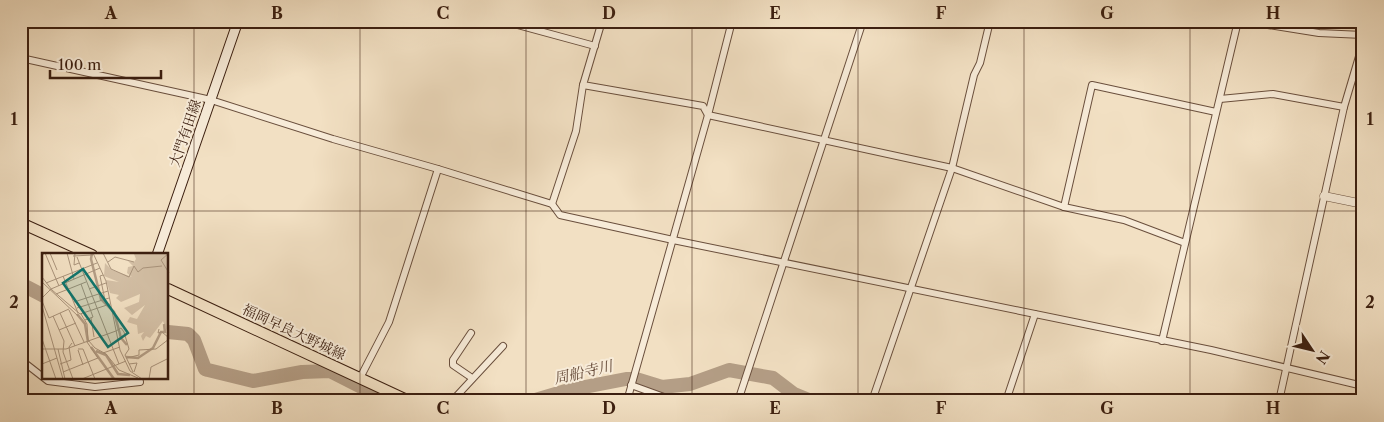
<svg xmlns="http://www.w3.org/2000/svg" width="1384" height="422" font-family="'Libre Caslon Text','Noto Serif JP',serif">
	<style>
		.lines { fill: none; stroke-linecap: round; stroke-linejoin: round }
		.river { stroke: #b49e86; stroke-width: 14 }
		.minor-casing { stroke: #6a4f3d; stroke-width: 8 }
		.tertiary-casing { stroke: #6a4f3d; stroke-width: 9 }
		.secondary-casing { stroke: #3c1f10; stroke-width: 11 }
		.primary-casing { stroke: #3c1f10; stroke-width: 12 }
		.minor { stroke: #f7ebd8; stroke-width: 6 }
		.tertiary { stroke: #f7ebd8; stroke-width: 8 }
		.secondary { stroke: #f7ebd8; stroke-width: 9 }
		.primary { stroke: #f2e0c3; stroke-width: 10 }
		.grid { fill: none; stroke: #3c1f10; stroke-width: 1; stroke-opacity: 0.55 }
		.labels { text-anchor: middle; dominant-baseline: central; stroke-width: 4; stroke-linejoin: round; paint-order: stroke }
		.street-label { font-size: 14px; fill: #3c1f10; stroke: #f7ebd8 }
		.water-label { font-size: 15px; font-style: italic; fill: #664b39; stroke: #f7ebd8 }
		.inset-river { fill: none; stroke: #b49e86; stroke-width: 2.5 }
		.inset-road { fill: none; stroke: #a9937b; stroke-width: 1 }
		.view { fill: #0f766e; fill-opacity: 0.15; stroke: #0f766e; stroke-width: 2.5 }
		.inset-edge { fill: none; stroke: #3c1f10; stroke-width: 2.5 }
		.neatline { fill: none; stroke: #3c1f10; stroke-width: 2 }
		.grid-label { font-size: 16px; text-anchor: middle; font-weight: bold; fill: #3c1f10 }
	</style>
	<rect width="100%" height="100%" fill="#f2e0c3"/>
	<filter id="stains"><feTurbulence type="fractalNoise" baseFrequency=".004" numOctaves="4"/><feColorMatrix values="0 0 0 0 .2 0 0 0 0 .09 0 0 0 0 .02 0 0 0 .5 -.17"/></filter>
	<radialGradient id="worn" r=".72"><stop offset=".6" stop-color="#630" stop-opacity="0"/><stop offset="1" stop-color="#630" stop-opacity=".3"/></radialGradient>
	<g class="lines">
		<g class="river">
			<polyline points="21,284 44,296"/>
			<polyline points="168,332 188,334 194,340 205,369 208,370 253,381 302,372 330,371 389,401"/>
			<polyline points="532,401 569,390 626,379 636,379 662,387 690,384 729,370 773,378 794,394 811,401"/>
		</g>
		<defs>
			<g id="minor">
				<polyline points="503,21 595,46"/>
				<polyline points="602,21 583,85 703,106 708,115 952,168 1064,207 1124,220 1185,243"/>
				<polyline points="1243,21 1319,33 1363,35"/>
				<polyline points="21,58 211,100 333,139 438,169 552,204 560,215 673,240 1211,350 1363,386"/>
				<polyline points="1220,99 1273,94 1344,107"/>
				<polyline points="552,204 576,131 583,85"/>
				<polyline points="1064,207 1092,85 1216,112"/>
				<polyline points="471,333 453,360 453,365 472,378"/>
				<polyline points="1162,341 1238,21"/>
				<polyline points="21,360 48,381 95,387 140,382 139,378"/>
				<polyline points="360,378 389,322 438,169"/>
				<polyline points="631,385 675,401"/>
				<polyline points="452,401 503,346"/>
				<polyline points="627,401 708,115 732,21"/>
				<polyline points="738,401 863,21"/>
				<polyline points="872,401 952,168 974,75 980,63 990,21"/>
				<polyline points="1006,401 1035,314"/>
				<polyline points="1279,401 1344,107 1363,43"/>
			</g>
			<polyline id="tertiary" points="1324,196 1363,204"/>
			<polyline id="secondary" points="157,255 238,21"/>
			<g id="primary">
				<polyline points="21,223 92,255"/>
				<polyline points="168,289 409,401"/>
			</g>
		</defs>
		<use href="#minor" class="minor-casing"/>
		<use href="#tertiary" class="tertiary-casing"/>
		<use href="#secondary" class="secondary-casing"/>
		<use href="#primary" class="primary-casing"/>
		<use href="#minor" class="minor"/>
		<use href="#tertiary" class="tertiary"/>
		<use href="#secondary" class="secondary"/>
		<use href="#primary" class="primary"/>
	</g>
	<path class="grid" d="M194,21V401M360,21V401M526,21V401M692,21V401M858,21V401M1024,21V401M1190,21V401M21,211H1363"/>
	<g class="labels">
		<g class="street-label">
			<text transform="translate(185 133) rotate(-71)">大門有田線</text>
			<text transform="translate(294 332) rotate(25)">福岡早良大野城線</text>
		</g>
		<g class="water-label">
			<text transform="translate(583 372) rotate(-13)">周船寺川</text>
		</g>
	</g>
	<g transform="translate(42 253)">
		<rect width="126" height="126" fill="#f2e0c3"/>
		<path d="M76,0H126V81L121,68L108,85L104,83L101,88L99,83L102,79L96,81L95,72L85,69L88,64L95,66L103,52L90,62L82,55L97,49L98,41L79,49L74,45L77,42L68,40L64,27L77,29L62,23L63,10L70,17L90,24L85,20L86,14L91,13L86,8L92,9L94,6L92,1Z" fill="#d3bfa5"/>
		<path class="inset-river" d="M50,0L49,6L59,46L72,59L79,85L85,92M35,61L43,71L46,89M49,94L72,126M54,98L64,102L76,121L88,122M84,104L96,105L111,95L119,79H123L122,71"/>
		<path class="inset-road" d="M8,0L15,17M25,0L32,26M33,0L32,12L37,10M51,0L64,28L78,97L88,118L100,126M61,0L69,16L87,24L92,13L96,19L101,15L120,13M127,0L119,7L127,20M0,2L3,0L17,33M31,3L51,2M35,4L77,111M66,9L73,4L92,9M61,22L58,23L64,52M21,23L36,60M0,24L10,37L38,61L68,51M0,29L36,63M4,30L55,10M39,31L51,64L43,67M47,36L64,30M14,41L44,29M0,45L9,36L58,15M0,48L7,65L27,56M32,49L66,38M0,53L21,126M35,55L67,45M27,57L42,89M18,60L33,93M39,61L45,71L46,87L53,95L64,101L77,117L96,125M11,63L22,88L21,99L31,126M49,65L52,84M117,76L116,80L120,79L127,85M17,77L34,70M74,78L79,75L82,79L87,96L83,102L91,119M0,86L14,126M0,96H24L74,78M16,96L23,126M36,96H41L53,126M36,97L41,112M61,100L78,94M85,105L97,102V97L114,96L127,86M0,111L15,105M18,111L29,107L27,94L30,90M87,111L95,110L92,119M21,119L56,105L45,89M40,126L84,108M107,126L109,114L127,105"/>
		<path class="view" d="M41,16L86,80L66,94L21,30Z"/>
		<rect width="126" height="126" class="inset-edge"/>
	</g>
	<rect width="1384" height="422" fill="none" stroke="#f2e0c3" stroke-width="55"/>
	<g transform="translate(1312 350) rotate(125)" stroke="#f7ebd8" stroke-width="4" paint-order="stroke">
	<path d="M0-4L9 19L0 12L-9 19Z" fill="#3c1f10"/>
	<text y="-8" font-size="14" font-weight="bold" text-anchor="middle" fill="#3c1f10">N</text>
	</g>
	<path d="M50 70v8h111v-8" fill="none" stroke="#3c1f10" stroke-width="2.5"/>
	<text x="58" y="70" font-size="15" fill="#3c1f10" stroke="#f7ebd8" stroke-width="4" paint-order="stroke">100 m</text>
	<rect x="28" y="28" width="1328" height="366" class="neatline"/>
	<g class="grid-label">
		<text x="111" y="19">A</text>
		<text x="277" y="19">B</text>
		<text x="443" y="19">C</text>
		<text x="609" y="19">D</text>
		<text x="775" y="19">E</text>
		<text x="941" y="19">F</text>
		<text x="1107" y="19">G</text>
		<text x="1273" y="19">H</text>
		<text x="14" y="125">1</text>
		<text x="1370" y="125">1</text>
		<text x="14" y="308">2</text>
		<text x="1370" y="308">2</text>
		<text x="111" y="414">A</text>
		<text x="277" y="414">B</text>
		<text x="443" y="414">C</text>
		<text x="609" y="414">D</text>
		<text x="775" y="414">E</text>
		<text x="941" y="414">F</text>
		<text x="1107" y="414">G</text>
		<text x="1273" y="414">H</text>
	</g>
	<rect width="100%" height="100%" filter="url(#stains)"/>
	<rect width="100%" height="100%" fill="url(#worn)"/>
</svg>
